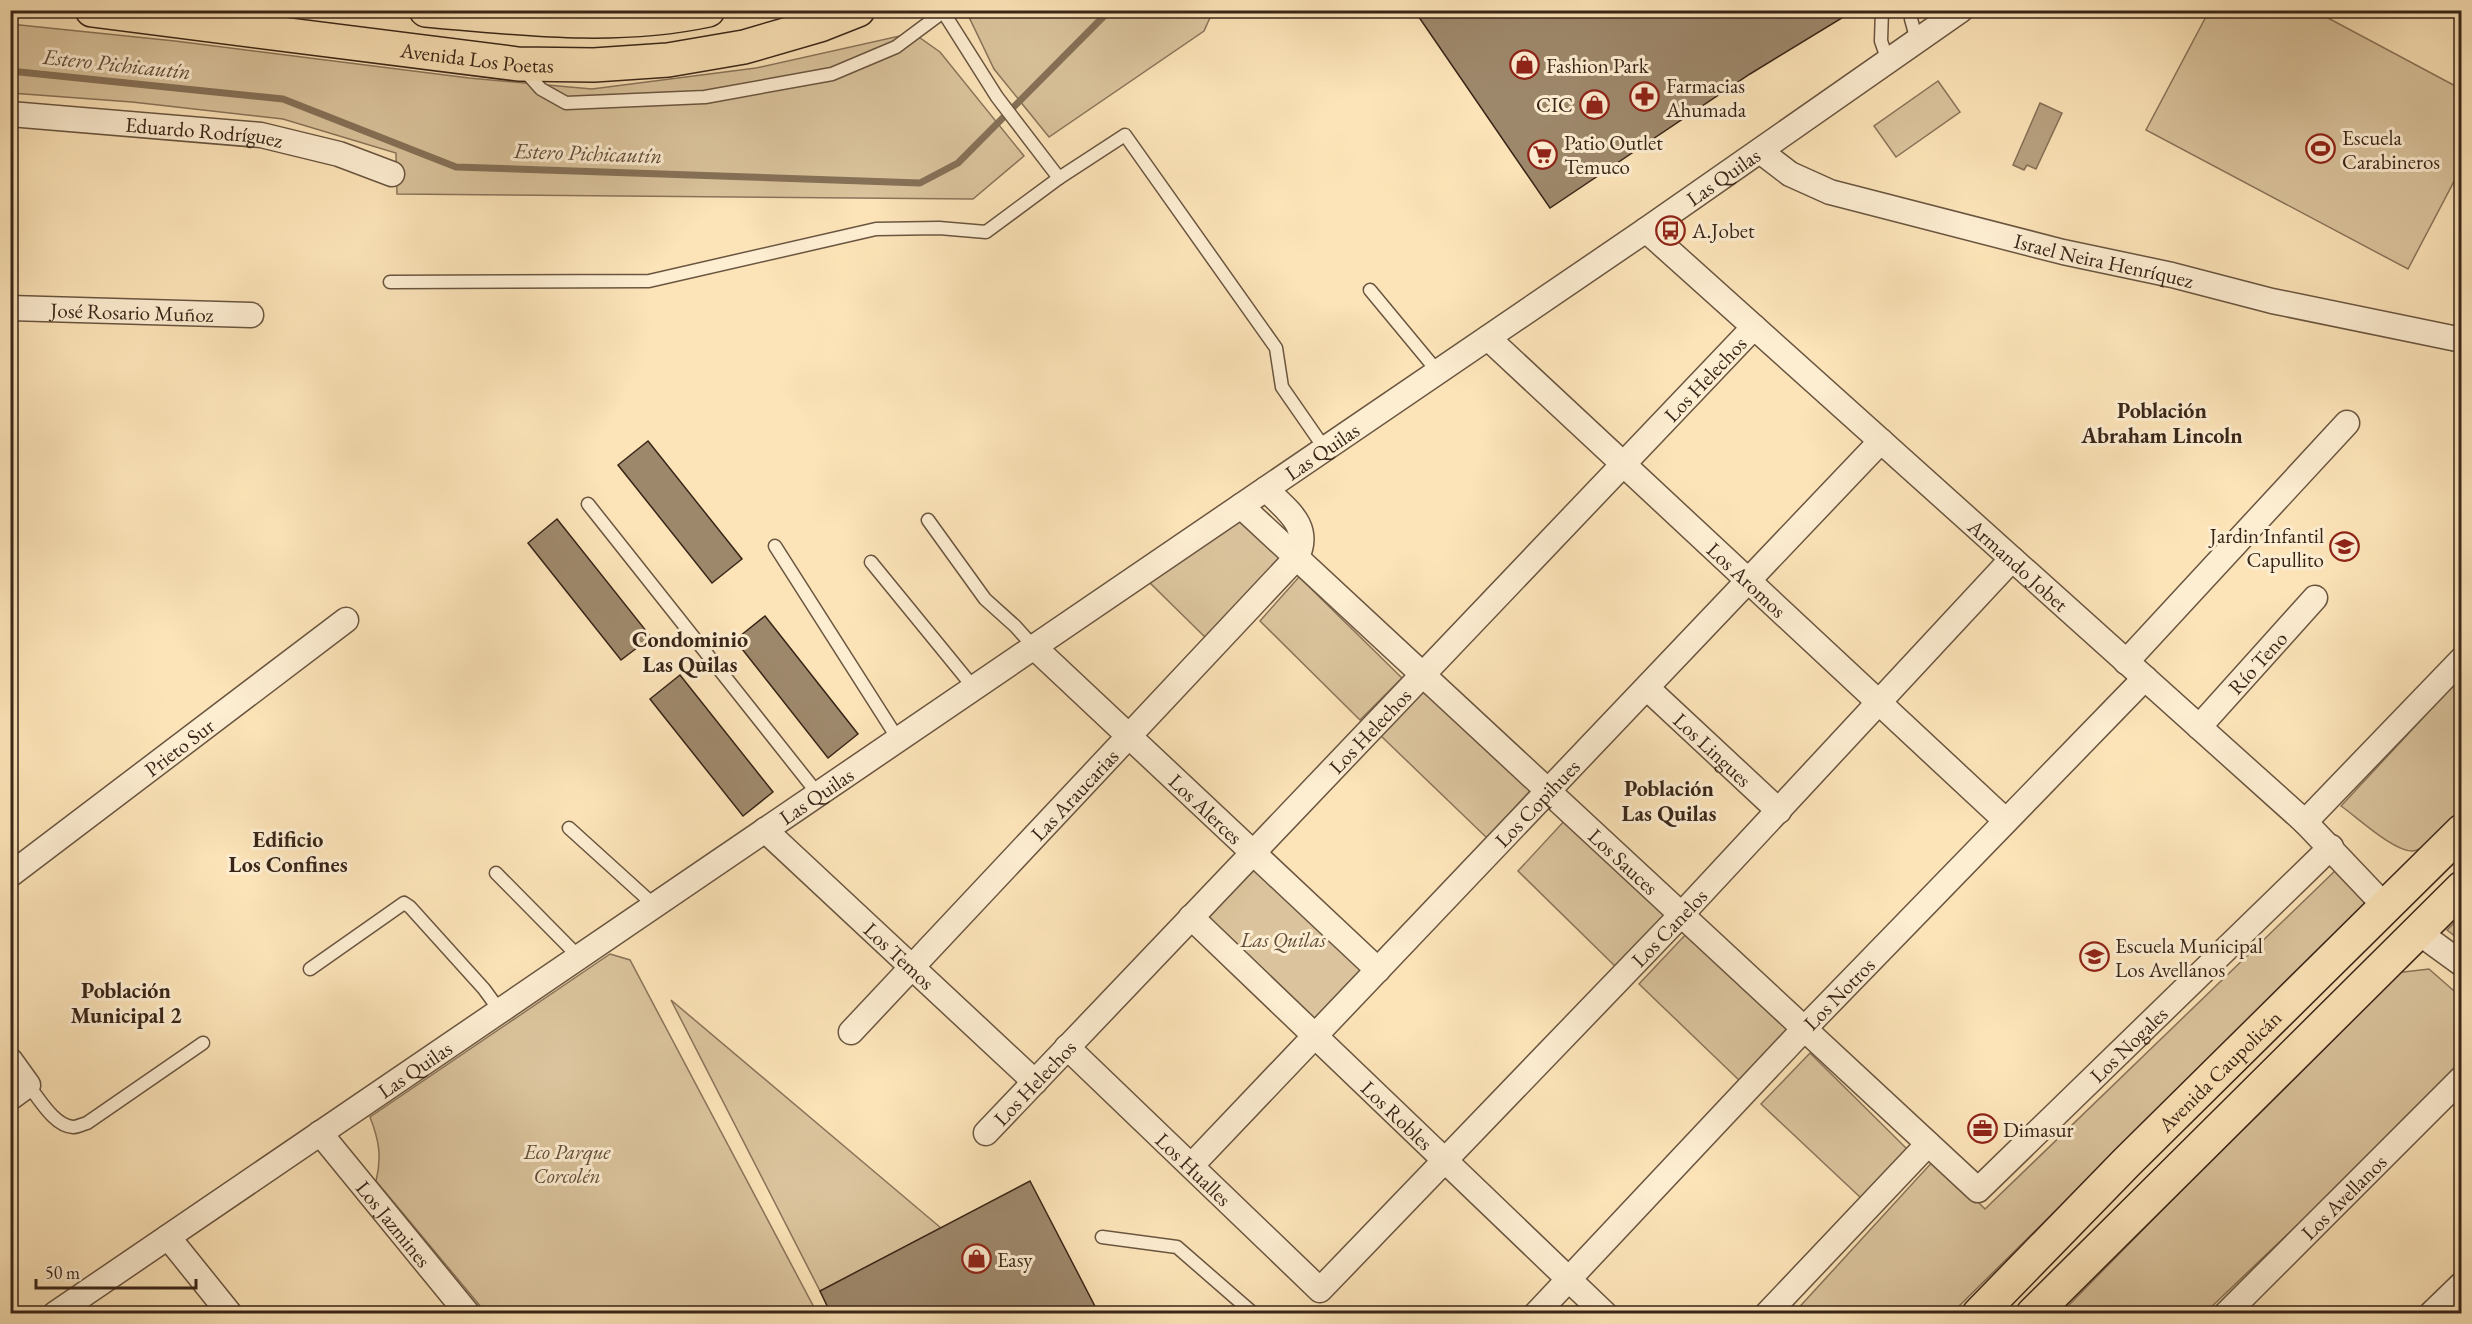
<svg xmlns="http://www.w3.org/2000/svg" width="2472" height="1324" font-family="'EB Garamond',serif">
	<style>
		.green { fill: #dbc49d; stroke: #8a745a; stroke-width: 1.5 }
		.water { fill: #baa382; stroke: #867158; stroke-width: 1.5 }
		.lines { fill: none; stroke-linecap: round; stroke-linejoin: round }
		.stream { stroke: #867158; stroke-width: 7 }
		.building { fill: #9e886b; stroke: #392518; stroke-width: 1.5 }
		.lane-casing { stroke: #6a5540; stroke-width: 15 }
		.street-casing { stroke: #6a5540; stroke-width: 27 }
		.primary-casing { stroke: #392518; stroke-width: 36 }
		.lane { stroke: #fdedd1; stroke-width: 12 }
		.street { stroke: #fdedd1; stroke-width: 24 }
		.primary { stroke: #fce4b8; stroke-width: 33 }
		.labels { text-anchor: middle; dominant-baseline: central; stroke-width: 6; stroke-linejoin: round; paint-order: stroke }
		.street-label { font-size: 21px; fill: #392518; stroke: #fdedd1 }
		.poi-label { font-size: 21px; fill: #392518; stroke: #fdedd1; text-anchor: start }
		.park-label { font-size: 21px; font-style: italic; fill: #624d39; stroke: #fdedd1 }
		.water-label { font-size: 22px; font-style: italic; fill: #604b38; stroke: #fdedd1 }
		.neighbourhood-label { font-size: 22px; font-weight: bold; fill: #392518; stroke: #fdedd1 }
	</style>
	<rect width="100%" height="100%" fill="#fce4b8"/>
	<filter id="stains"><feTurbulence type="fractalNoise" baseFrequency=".00333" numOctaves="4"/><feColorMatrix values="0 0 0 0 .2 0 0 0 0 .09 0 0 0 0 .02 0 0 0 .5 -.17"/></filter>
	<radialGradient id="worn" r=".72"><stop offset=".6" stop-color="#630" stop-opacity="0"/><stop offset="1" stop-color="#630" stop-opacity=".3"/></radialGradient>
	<g class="green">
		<polygon points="971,10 1213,10 1213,11 1204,31 1049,137 994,69 968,15"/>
		<polygon points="2209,11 2315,11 2461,89 2461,168 2408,269 2146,130"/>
		<polygon points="10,24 175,41 469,78 592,89 756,68 913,33 940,52 1024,156 973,199 397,194 396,153 283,119 132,102 11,93"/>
		<polygon points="1938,81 1960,112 1896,157 1874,126"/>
		<polygon points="1239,516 1285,559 1209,641 1147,580"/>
		<polygon points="1299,577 1402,678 1360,720 1260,621"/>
		<path d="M2461,677V813C2451,823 2426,850 2413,851C2394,852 2357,817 2341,806Z"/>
		<polygon points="1423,691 1530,791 1487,838 1380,735"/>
		<polygon points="1567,818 1672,917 1620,971 1518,871"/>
		<polygon points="1253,861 1367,969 1317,1022 1203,913"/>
		<polygon points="2339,867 2371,899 1952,1313 1793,1314 1935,1159 1985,1209"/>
		<polygon points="2461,916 2461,941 2447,930"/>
		<polygon points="1688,932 1789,1031 1741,1082 1639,984"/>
		<path d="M610,954L630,960L817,1313H486L376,1181C382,1157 379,1140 370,1117Z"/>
		<polygon points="2429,969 2461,997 2461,1069 2207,1311 2065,1309 2395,973"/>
		<polygon points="671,1000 941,1228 820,1291"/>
		<polygon points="1810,1053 1907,1149 1861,1198 1761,1104"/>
	</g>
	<polygon class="water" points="2040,103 2062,113 2036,169 2027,165 2024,170 2013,165"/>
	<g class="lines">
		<polyline class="stream" points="10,71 283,99 456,167 920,183 958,163 1110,10"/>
	</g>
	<g class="building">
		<polygon points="1414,10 1855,10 1750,74 1550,208"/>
		<polygon points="648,441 742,559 712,583 618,465"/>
		<polygon points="557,519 651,637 621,660 528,543"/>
		<polygon points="765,616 858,734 828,758 735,640"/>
		<polygon points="680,675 773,792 743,816 650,699"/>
		<polygon points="1030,1181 1099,1314 831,1314 820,1291"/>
	</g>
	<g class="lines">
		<defs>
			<g id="lane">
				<polyline points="942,10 997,97 1059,178"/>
				<polyline points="1882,10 1881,41 1888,61"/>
				<polyline points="1912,10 1911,19 1917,41"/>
				<polyline points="523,69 541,89 566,103 705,97 832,74 896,47 943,12"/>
				<polyline points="390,282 649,281 876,229 939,228 986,232 1059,178 1125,135 1276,348 1282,387 1325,449"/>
				<polyline points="1370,290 1438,372"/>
				<polyline points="588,504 818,794"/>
				<polyline points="928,520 985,599 1015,626 1034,647"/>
				<polyline points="775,546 898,739"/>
				<polyline points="871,562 974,688"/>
				<polyline points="569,828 654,905"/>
				<polyline points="496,873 579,957"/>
				<polyline points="310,969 404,903 410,907 484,989 500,1011"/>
				<path d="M28,1085C39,1098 54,1126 73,1127C77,1127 83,1124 87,1123L203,1043"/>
				<polyline points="1102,1237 1177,1247 1254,1314"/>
			</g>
			<g id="street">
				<path id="s1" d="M10,114L261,135L339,154L392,174"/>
				<path id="s2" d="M1760,151L1790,174L1830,192L2063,252L2172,275L2272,301L2462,340"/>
				<path id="s3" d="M1646,230L2305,822L2384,905"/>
				<path id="s4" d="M10,308L251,315"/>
				<path id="s5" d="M1488,338L2005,820"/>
				<path id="s6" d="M1241,506L1978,1190L2331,847"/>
				<path id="s7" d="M1034,647L1378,970"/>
				<polyline points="2126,662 2347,423"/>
				<path id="s8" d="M1647,688L1779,811"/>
				<path id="s9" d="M2199,727L2315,598"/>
				<polyline points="2305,822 2462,659"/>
				<path id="s10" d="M765,830L1035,1082"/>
				<path id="s11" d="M10,875L346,620"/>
				<path id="s12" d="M1191,917L1605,1314"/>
				<polyline points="2418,932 2462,964"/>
				<path id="s13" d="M851,1032L1297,557C1312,525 1286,510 1266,489"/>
				<path id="s14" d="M1067,1047L1320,1290L1681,915L2012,559"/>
				<polyline points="10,1060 28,1085 10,1098"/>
				<path id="s15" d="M320,1133L468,1314"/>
				<path id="s16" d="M986,1133L1754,327"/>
				<path id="s17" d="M1192,1165L1881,441"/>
				<polyline points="168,1237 230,1314"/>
				<path id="s18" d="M55,1314L1646,230L1961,10"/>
				<path id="s19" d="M1536,1314L1804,1029L2145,678"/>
				<polyline points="1767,1314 1928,1144"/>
				<path id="s20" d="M2226,1314L2462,1078"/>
				<polyline points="2431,1314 2462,1284"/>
			</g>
			<g id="primary">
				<path id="s21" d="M92,10L518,64L594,65L668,60L744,47L820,25L858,10"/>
				<path d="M426,10C520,18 614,30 708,10"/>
				<path id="s22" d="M1979,1314L2127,1162L2462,831"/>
				<polyline points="2033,1314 2462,888"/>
			</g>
		</defs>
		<use href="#lane" class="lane-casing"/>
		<use href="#street" class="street-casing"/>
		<use href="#primary" class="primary-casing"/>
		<use href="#lane" class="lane"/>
		<use href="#street" class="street"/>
		<use href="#primary" class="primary"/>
	</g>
	<defs>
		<symbol id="shop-ring" viewBox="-11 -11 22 22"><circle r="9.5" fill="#fdedd1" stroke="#8f2418" stroke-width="1.5"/><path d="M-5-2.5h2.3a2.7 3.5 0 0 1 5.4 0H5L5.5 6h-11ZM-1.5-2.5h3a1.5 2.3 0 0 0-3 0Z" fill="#8f2418"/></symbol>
		<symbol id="pharmacy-ring" viewBox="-11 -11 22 22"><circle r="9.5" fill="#fdedd1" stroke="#8f2418" stroke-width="1.5"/><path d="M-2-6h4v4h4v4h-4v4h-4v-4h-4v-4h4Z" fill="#8f2418"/></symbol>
		<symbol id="stadium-ring" viewBox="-11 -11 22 22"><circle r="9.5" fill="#fdedd1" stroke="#8f2418" stroke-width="1.5"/><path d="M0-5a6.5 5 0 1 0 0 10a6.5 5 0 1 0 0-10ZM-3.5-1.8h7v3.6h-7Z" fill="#8f2418"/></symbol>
		<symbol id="supermarket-ring" viewBox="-11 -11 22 22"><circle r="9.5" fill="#fdedd1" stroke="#8f2418" stroke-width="1.5"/><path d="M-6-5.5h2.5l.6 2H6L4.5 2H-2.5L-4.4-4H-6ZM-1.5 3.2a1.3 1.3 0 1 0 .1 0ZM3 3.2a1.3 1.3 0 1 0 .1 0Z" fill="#8f2418"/></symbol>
		<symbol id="bus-ring" viewBox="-11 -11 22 22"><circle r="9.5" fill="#fdedd1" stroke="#8f2418" stroke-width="1.5"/><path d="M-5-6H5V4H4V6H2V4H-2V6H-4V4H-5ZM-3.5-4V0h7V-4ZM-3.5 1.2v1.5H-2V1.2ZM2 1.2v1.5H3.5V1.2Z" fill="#8f2418"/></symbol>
		<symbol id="school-ring" viewBox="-11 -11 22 22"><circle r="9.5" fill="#fdedd1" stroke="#8f2418" stroke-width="1.5"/><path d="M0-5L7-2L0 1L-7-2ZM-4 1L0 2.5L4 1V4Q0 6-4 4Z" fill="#8f2418"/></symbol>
		<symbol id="office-ring" viewBox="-11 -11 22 22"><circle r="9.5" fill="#fdedd1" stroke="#8f2418" stroke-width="1.5"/><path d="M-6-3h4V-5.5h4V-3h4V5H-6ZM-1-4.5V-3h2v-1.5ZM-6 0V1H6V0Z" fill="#8f2418"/></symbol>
	</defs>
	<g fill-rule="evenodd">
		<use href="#shop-ring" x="1508" y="48" width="33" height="33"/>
		<use href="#pharmacy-ring" x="1628" y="80" width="33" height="33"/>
		<use href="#shop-ring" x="1578" y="88" width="33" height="33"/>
		<use href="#stadium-ring" x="2304" y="132" width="33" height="33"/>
		<use href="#supermarket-ring" x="1526" y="138" width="33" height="33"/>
		<use href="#bus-ring" x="1654" y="214" width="33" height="33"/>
		<use href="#school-ring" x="2328" y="530" width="33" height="33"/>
		<use href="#school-ring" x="2078" y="940" width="33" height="33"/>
		<use href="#office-ring" x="1966" y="1112" width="33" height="33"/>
		<use href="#shop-ring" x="960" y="1242" width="33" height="33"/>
	</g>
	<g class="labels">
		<g class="street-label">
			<text stroke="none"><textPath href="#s21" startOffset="388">Avenida Los Poetas</textPath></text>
			<text stroke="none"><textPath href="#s1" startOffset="195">Eduardo Rodríguez</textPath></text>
			<text stroke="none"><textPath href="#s18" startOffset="2019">Las Quilas</textPath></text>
			<text stroke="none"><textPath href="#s2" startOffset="364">Israel Neira Henríquez</textPath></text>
			<text stroke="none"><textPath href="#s4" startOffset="122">José Rosario Muñoz</textPath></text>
			<text stroke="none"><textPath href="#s16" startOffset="1042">Los Helechos</textPath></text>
			<text stroke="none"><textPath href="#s18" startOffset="1533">Las Quilas</textPath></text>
			<text stroke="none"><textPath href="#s3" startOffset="501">Armando Jobet</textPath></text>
			<text stroke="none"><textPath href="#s5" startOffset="354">Los Aromos</textPath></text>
			<text stroke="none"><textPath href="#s9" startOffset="87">Río Teno</textPath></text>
			<text stroke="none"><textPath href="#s16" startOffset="556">Los Helechos</textPath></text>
			<text stroke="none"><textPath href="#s11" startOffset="212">Prieto Sur</textPath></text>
			<text stroke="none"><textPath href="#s8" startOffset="90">Los Lingues</textPath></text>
			<text stroke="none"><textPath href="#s13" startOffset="326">Las Araucarias</textPath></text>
			<text stroke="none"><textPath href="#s18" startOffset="921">Las Quilas</textPath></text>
			<text stroke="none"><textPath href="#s17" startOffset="500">Los Copihues</textPath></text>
			<text stroke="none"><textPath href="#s7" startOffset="236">Los Alerces</textPath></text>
			<text stroke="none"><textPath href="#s6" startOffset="522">Los Sauces</textPath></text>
			<text stroke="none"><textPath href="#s14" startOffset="854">Los Canelos</textPath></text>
			<text stroke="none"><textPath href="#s10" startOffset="184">Los Temos</textPath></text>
			<text stroke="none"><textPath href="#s19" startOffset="441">Los Notros</textPath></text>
			<text stroke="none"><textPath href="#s6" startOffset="1215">Los Nogales</textPath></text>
			<text stroke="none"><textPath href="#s18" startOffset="435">Las Quilas</textPath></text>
			<text stroke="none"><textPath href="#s22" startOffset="342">Avenida Caupolicán</textPath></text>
			<text stroke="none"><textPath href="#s16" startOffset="70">Los Helechos</textPath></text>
			<text stroke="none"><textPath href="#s12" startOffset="286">Los Robles</textPath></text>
			<text stroke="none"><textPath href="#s14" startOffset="176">Los Hualles</textPath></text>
			<text stroke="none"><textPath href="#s20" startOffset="166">Los Avellanos</textPath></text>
			<text stroke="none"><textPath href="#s15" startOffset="117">Los Jazmines</textPath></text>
		</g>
		<g class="poi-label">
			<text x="1546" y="65">Fashion Park</text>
			<text x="1666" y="85">Farmacias<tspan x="1666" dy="24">Ahumada</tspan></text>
			<text x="1573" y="104" text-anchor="end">CIC</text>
			<text x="2342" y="137">Escuela<tspan x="2342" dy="24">Carabineros</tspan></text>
			<text x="1564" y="142">Patio Outlet<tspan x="1564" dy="24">Temuco</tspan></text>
			<text x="1692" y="230">A.Jobet</text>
			<text x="2324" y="535" text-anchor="end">Jardin Infantil<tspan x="2324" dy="24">Capullito</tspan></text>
			<text x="2115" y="945">Escuela Municipal<tspan x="2115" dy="24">Los Avellanos</tspan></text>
			<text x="2003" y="1129">Dimasur</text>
			<text x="997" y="1259">Easy</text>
		</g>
		<g class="park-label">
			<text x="1283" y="939">Las Quilas</text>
			<text x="567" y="1151">Eco Parque<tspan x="567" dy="24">Corcolén</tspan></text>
		</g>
		<g class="water-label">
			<text transform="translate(117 64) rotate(6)">Estero Pichicautín</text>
			<text transform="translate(588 153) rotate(2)">Estero Pichicautín</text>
		</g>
		<g class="neighbourhood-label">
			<text x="2162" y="410">Población<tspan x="2162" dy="25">Abraham Lincoln</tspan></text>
			<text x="690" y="639">Condominio<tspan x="690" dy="25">Las Quilas</tspan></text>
			<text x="1669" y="788">Población<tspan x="1669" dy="25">Las Quilas</tspan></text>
			<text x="288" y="839">Edificio<tspan x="288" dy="25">Los Confines</tspan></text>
			<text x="126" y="990">Población<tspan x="126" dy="25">Municipal 2</tspan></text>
		</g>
	</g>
	<rect width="2472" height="1324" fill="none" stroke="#fce4b8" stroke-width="36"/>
	<rect x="12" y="12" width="2448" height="1300" fill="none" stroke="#392518" stroke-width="3"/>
	<rect x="18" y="18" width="2436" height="1288" fill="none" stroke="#392518" stroke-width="1.5"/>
	<path d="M36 1279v9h160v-9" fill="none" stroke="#392518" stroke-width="3"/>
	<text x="45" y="1279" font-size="18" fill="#392518" stroke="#fdedd1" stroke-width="4.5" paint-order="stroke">50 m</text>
	<rect width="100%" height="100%" filter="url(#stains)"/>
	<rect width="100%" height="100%" fill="url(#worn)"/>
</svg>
